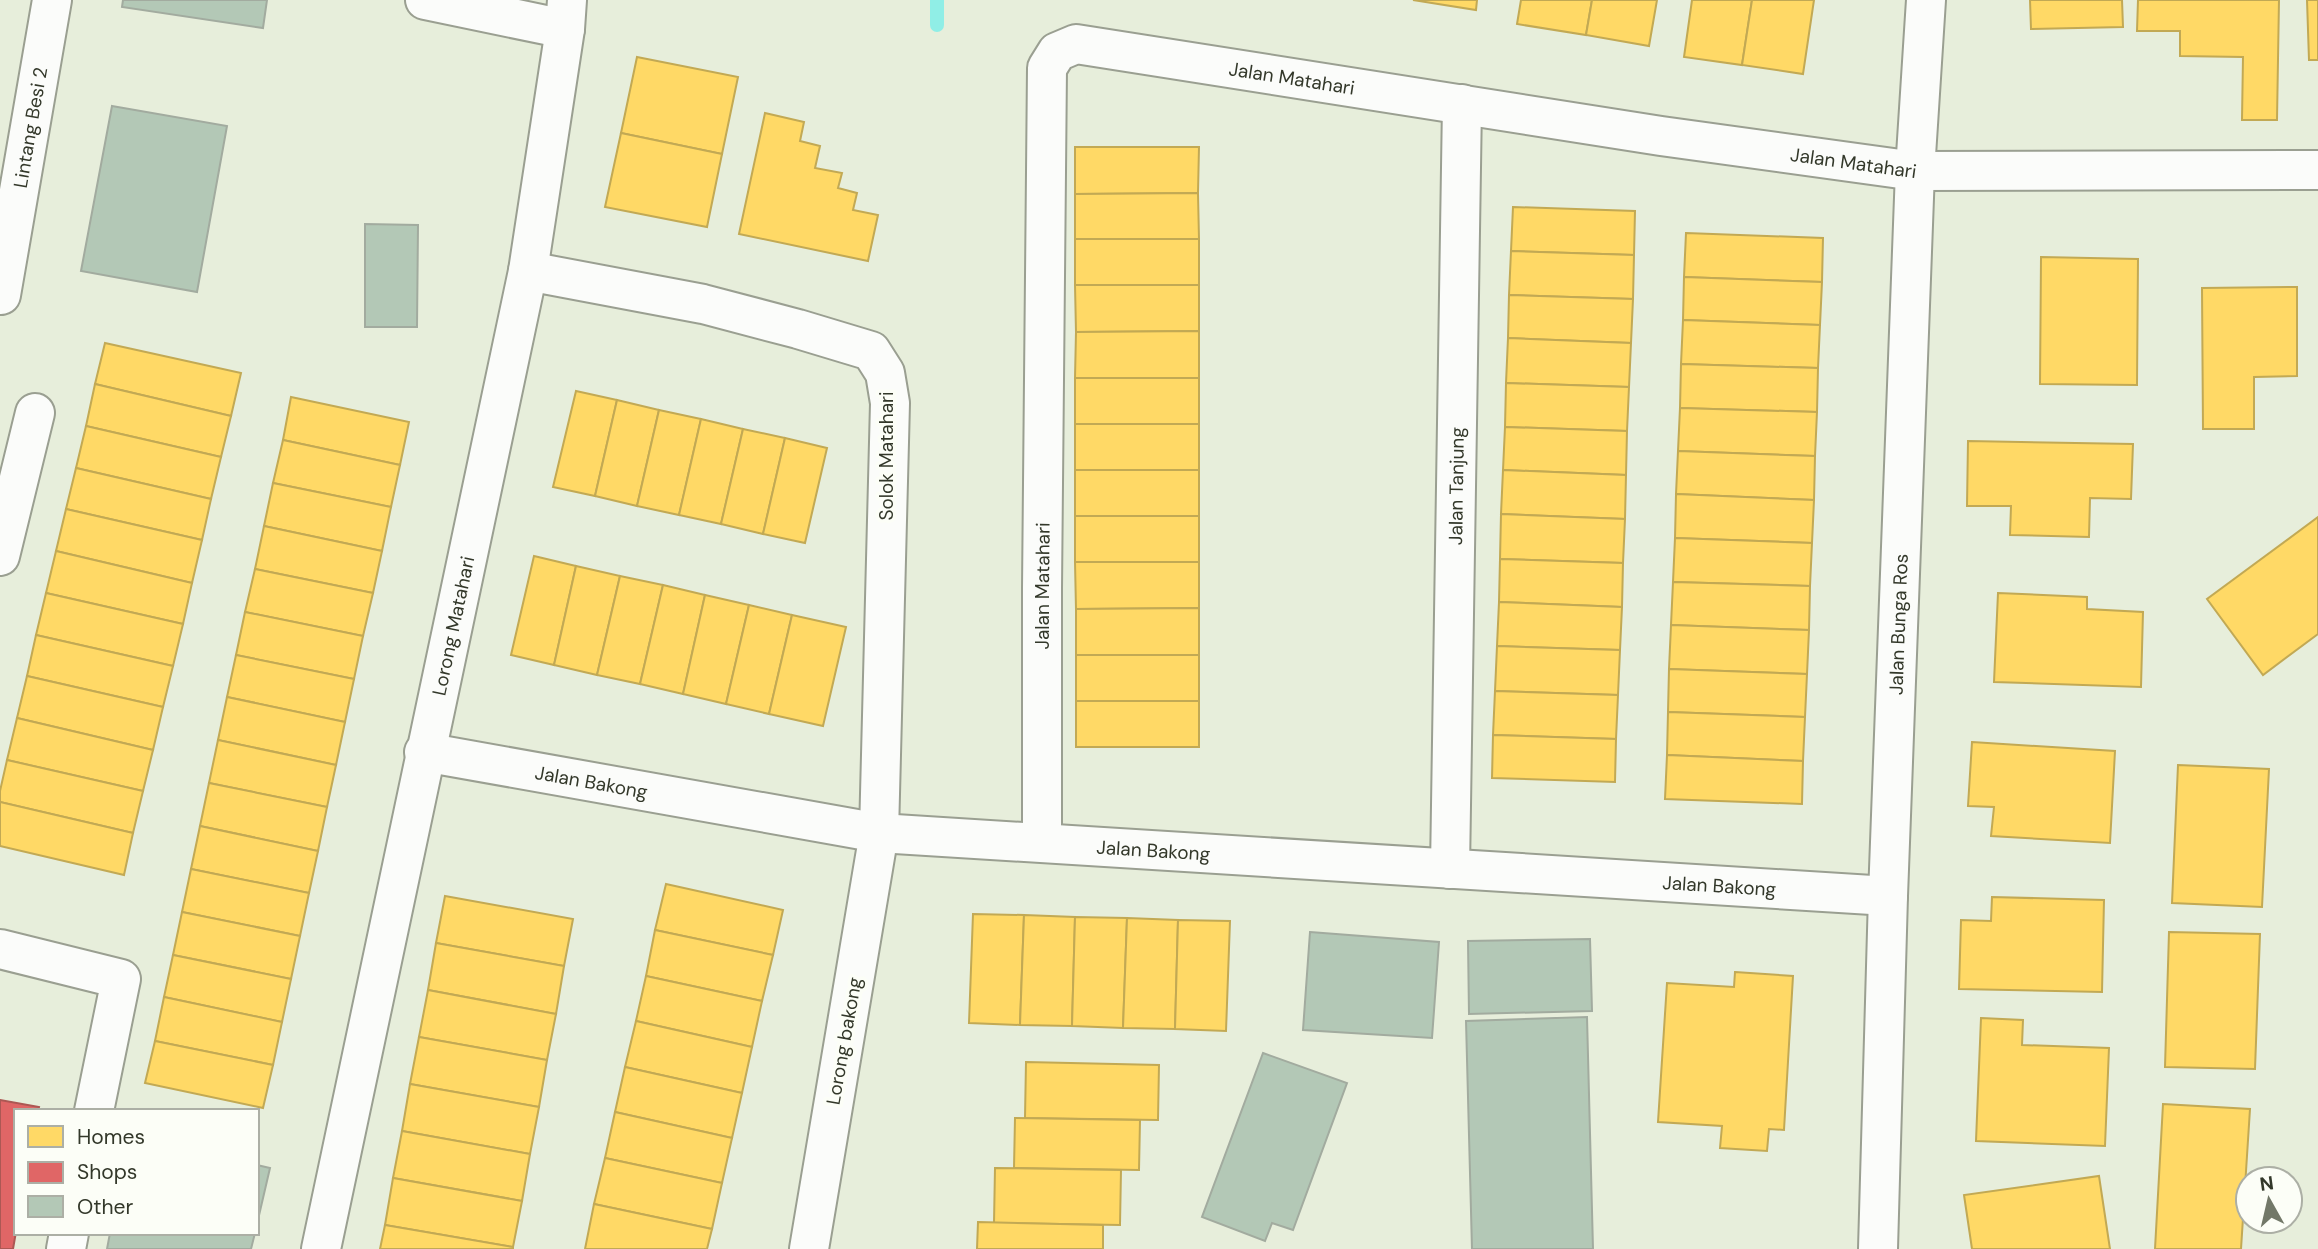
<svg xmlns="http://www.w3.org/2000/svg" width="2318" height="1249" font-family="'DM Sans',sans-serif">
	<style>
		.homes { fill: #ffd966; stroke: #c2a954; stroke-width: 2 }
		.shops { fill: #e06666; stroke: #ac5854; stroke-width: 2 }
		.lines { fill: none; stroke-linecap: round; stroke-linejoin: round }
		.stream { stroke: #90eee6; stroke-width: 14 }
		.building { fill: #b3c8b6; stroke: #a2ab9f; stroke-width: 2 }
		.minor-casing { stroke: #9a9f91; stroke-width: 42 }
		.minor { stroke: #fbfcfa; stroke-width: 38 }
		.labels { text-anchor: middle; dominant-baseline: central; stroke-width: 7; stroke-linejoin: round; paint-order: stroke }
		.street-label { font-size: 19px; fill: #33382a; stroke: #fcfef7 }
	</style>
	<rect width="100%" height="100%" fill="#e7eedb"/>
	<g class="homes">
		<polygon points="1413,0 1477,0 1476,10"/>
		<polygon points="1521,0 1592,0 1586,35 1517,24"/>
		<polygon points="1592,0 1657,0 1649,46 1586,35"/>
		<polygon points="1692,0 1752,0 1742,65 1684,57"/>
		<polygon points="1752,0 1814,0 1803,74 1742,65"/>
		<polygon points="2030,0 2122,0 2123,27 2031,29"/>
		<polygon points="2138,0 2279,0 2277,120 2242,120 2243,57 2180,56 2180,31 2137,31"/>
		<polygon points="2307,0 2318,0 2318,60 2309,60"/>
		<polygon points="637,57 738,77 722,154 621,133"/>
		<polygon points="765,113 804,122 800,141 820,146 815,168 842,173 838,188 857,193 853,210 878,215 868,261 739,234"/>
		<polygon points="621,133 722,154 707,227 605,207"/>
		<polygon points="1075,147 1199,147 1198,193 1075,194"/>
		<polygon points="1198,193 1199,239 1075,239 1075,194"/>
		<polygon points="1513,207 1635,211 1634,255 1511,251"/>
		<polygon points="1686,233 1823,238 1822,282 1684,277"/>
		<rect x="1075" y="239" width="124" height="46"/>
		<polygon points="1511,251 1634,255 1633,299 1509,295"/>
		<polygon points="2041,257 2138,259 2137,385 2040,384"/>
		<polygon points="1684,277 1822,282 1820,325 1683,320"/>
		<polygon points="1075,285 1199,285 1199,331 1076,332"/>
		<polygon points="2297,287 2297,376 2254,377 2254,429 2203,429 2202,288"/>
		<polygon points="1509,295 1633,299 1631,343 1508,338"/>
		<polygon points="1683,320 1820,325 1818,368 1681,364"/>
		<polygon points="1199,331 1199,378 1075,378 1076,332"/>
		<polygon points="1508,338 1631,343 1629,387 1506,383"/>
		<polygon points="105,343 241,373 231,416 95,384"/>
		<polygon points="1681,364 1818,368 1817,412 1680,408"/>
		<rect x="1075" y="378" width="124" height="46"/>
		<polygon points="1506,383 1629,387 1627,431 1505,427"/>
		<polygon points="95,384 231,416 221,457 86,426"/>
		<polygon points="576,391 617,400 595,496 553,487"/>
		<polygon points="291,397 409,422 400,465 283,440"/>
		<polygon points="617,400 659,410 637,506 595,496"/>
		<polygon points="1680,408 1817,412 1815,456 1678,451"/>
		<polygon points="659,410 701,419 679,515 637,506"/>
		<polygon points="701,419 743,429 721,524 679,515"/>
		<rect x="1075" y="424" width="124" height="46"/>
		<polygon points="86,426 221,457 211,499 76,468"/>
		<polygon points="1505,427 1627,431 1626,475 1503,470"/>
		<polygon points="743,429 785,438 763,534 721,524"/>
		<polygon points="785,438 827,448 805,543 763,534"/>
		<polygon points="283,440 400,465 391,507 273,483"/>
		<polygon points="1968,441 2133,444 2131,499 2090,498 2089,537 2010,535 2011,506 1967,506"/>
		<polygon points="1678,451 1815,456 1814,500 1676,494"/>
		<polygon points="76,468 211,499 202,540 66,509"/>
		<rect x="1075" y="470" width="124" height="46"/>
		<polygon points="1503,470 1626,475 1625,519 1501,514"/>
		<polygon points="273,483 391,507 382,551 264,526"/>
		<polygon points="1676,494 1814,500 1812,543 1675,538"/>
		<polygon points="66,509 202,540 192,583 56,551"/>
		<polygon points="1501,514 1625,519 1623,563 1500,559"/>
		<rect x="1075" y="516" width="124" height="46"/>
		<polygon points="2318,517 2318,634 2263,675 2207,599"/>
		<polygon points="264,526 382,551 373,593 255,569"/>
		<polygon points="1675,538 1812,543 1810,586 1673,582"/>
		<polygon points="56,551 192,583 183,624 46,593"/>
		<polygon points="534,556 576,566 554,665 511,655"/>
		<polygon points="1500,559 1623,563 1622,607 1499,602"/>
		<polygon points="1075,562 1199,562 1199,608 1076,609"/>
		<polygon points="576,566 620,576 597,675 554,665"/>
		<polygon points="255,569 373,593 363,636 245,612"/>
		<polygon points="620,576 663,585 640,684 597,675"/>
		<polygon points="1673,582 1810,586 1809,630 1671,625"/>
		<polygon points="663,585 705,595 683,694 640,684"/>
		<polygon points="46,593 183,624 173,666 36,635"/>
		<polygon points="1998,593 2087,597 2087,609 2143,612 2141,687 1994,682"/>
		<polygon points="705,595 749,605 726,704 683,694"/>
		<polygon points="1499,602 1622,607 1620,650 1497,646"/>
		<polygon points="749,605 792,615 769,714 726,704"/>
		<polygon points="1199,608 1199,655 1076,655 1076,609"/>
		<polygon points="245,612 363,636 354,679 236,655"/>
		<polygon points="792,615 846,627 823,726 769,714"/>
		<polygon points="1671,625 1809,630 1807,674 1669,669"/>
		<polygon points="36,635 173,666 163,707 27,676"/>
		<polygon points="1497,646 1620,650 1618,695 1495,691"/>
		<polygon points="236,655 354,679 345,722 227,697"/>
		<rect x="1076" y="655" width="123" height="46"/>
		<polygon points="1669,669 1807,674 1805,717 1668,712"/>
		<polygon points="27,676 163,707 153,750 17,718"/>
		<polygon points="1495,691 1618,695 1616,739 1493,735"/>
		<polygon points="227,697 345,722 336,765 218,740"/>
		<rect x="1076" y="701" width="123" height="46"/>
		<polygon points="1668,712 1805,717 1803,761 1667,755"/>
		<polygon points="17,718 153,750 143,791 7,760"/>
		<polygon points="1493,735 1616,739 1615,782 1492,778"/>
		<polygon points="218,740 336,765 327,807 209,783"/>
		<polygon points="1972,742 2115,751 2110,843 1991,836 1994,807 1968,806"/>
		<polygon points="1667,755 1803,761 1802,804 1665,799"/>
		<polygon points="7,760 143,791 133,833 0,802 0,791"/>
		<polygon points="2178,765 2269,769 2262,907 2172,903"/>
		<polygon points="209,783 327,807 318,851 200,826"/>
		<polygon points="0,802 133,833 124,875 0,846"/>
		<polygon points="200,826 318,851 309,893 191,869"/>
		<polygon points="191,869 309,893 300,936 182,912"/>
		<polygon points="666,884 783,910 773,955 655,930"/>
		<polygon points="445,896 573,919 564,966 436,943"/>
		<polygon points="1992,897 2104,900 2102,992 1959,989 1961,920 1991,921"/>
		<polygon points="182,912 300,936 291,979 173,955"/>
		<polygon points="973,914 1024,915 1020,1025 969,1023"/>
		<polygon points="1024,915 1075,917 1072,1026 1020,1025"/>
		<polygon points="1075,917 1127,918 1123,1028 1072,1026"/>
		<polygon points="1127,918 1178,920 1175,1029 1123,1028"/>
		<polygon points="1178,920 1230,921 1226,1031 1175,1029"/>
		<polygon points="655,930 773,955 762,1001 646,976"/>
		<polygon points="2169,932 2260,934 2255,1069 2165,1067"/>
		<polygon points="436,943 564,966 556,1014 428,990"/>
		<polygon points="173,955 291,979 282,1022 164,997"/>
		<polygon points="1735,972 1793,976 1784,1130 1769,1129 1767,1151 1720,1148 1722,1126 1658,1122 1667,983 1734,987"/>
		<polygon points="646,976 762,1001 752,1047 636,1021"/>
		<polygon points="428,990 556,1014 547,1060 419,1037"/>
		<polygon points="164,997 282,1022 273,1065 155,1041"/>
		<polygon points="1981,1018 2023,1020 2022,1045 2109,1048 2105,1146 1976,1141"/>
		<polygon points="636,1021 752,1047 742,1093 625,1067"/>
		<polygon points="419,1037 547,1060 539,1107 410,1084"/>
		<polygon points="155,1041 273,1065 263,1108 145,1083"/>
		<polygon points="1026,1062 1159,1065 1158,1120 1025,1118"/>
		<polygon points="625,1067 742,1093 732,1138 615,1112"/>
		<polygon points="410,1084 539,1107 530,1154 402,1131"/>
		<polygon points="2163,1104 2250,1109 2241,1249 2155,1249"/>
		<polygon points="615,1112 732,1138 722,1183 605,1158"/>
		<polygon points="1015,1118 1140,1120 1139,1170 1014,1168"/>
		<polygon points="402,1131 530,1154 522,1201 393,1178"/>
		<polygon points="605,1158 722,1183 712,1229 594,1204"/>
		<polygon points="995,1168 1121,1170 1120,1225 994,1223"/>
		<polygon points="2099,1176 2110,1249 1972,1249 1964,1195"/>
		<polygon points="393,1178 522,1201 513,1247 385,1225"/>
		<polygon points="594,1204 712,1229 707,1249 585,1249"/>
		<polygon points="978,1222 1103,1225 1103,1249 977,1249"/>
		<polygon points="385,1225 513,1247 513,1249 380,1249"/>
	</g>
	<polygon class="shops" points="0,1100 39,1107 38,1111 16,1111 16,1232 13,1249 0,1249"/>
	<g class="lines">
		<polyline class="stream" points="937,0 937,25"/>
	</g>
	<g class="building">
		<polygon points="123,0 267,0 263,28 122,7"/>
		<polygon points="112,106 227,126 197,292 81,271"/>
		<polygon points="365,224 418,225 417,327 365,327"/>
		<polygon points="1310,932 1439,942 1432,1038 1303,1030"/>
		<polygon points="1590,939 1592,1011 1469,1014 1468,941"/>
		<polygon points="1587,1017 1593,1249 1472,1249 1466,1021"/>
		<polygon points="1263,1053 1347,1083 1293,1230 1272,1223 1265,1241 1202,1217"/>
		<polygon points="257,1165 270,1168 257,1224"/>
		<polygon points="110,1233 255,1233 251,1249 107,1249"/>
	</g>
	<g class="lines">
		<defs>
			<g id="minor">
				<polyline points="425,0 565,29"/>
				<polyline points="528,271 703,304 798,329 871,351 885,373 890,403 879,833 809,1249"/>
				<path id="s1" d="M1,295L52,0"/>
				<polyline points="0,556 35,413"/>
				<path id="s2" d="M424,752L879,833L1888,896"/>
				<path id="s3" d="M1042,842V588L1047,68L1057,52L1076,44L1661,136L1915,171L2318,170"/>
				<path id="s4" d="M1450,869L1462,104"/>
				<polyline points="0,949 121,979 94,1111"/>
				<polyline points="66,1249 69,1233"/>
				<path id="s5" d="M321,1249L528,271L565,29L567,0"/>
				<path id="s6" d="M1878,1249L1888,896L1915,171L1926,0"/>
			</g>
		</defs>
		<use href="#minor" class="minor-casing"/>
		<use href="#minor" class="minor"/>
	</g>
	<g class="labels">
		<g class="street-label">
			<text stroke="none"><textPath href="#s3" startOffset="1032">Jalan Matahari</textPath></text>
			<text stroke="none"><textPath href="#s1" startOffset="170">Lintang Besi 2</textPath></text>
			<text stroke="none"><textPath href="#s3" startOffset="1600">Jalan Matahari</textPath></text>
			<text transform="translate(886 456) rotate(-90)">Solok Matahari</text>
			<text stroke="none"><textPath href="#s4" startOffset="383">Jalan Tanjung</textPath></text>
			<text stroke="none"><textPath href="#s3" startOffset="256">Jalan Matahari</textPath></text>
			<text stroke="none"><textPath href="#s6" startOffset="625">Jalan Bunga Ros</textPath></text>
			<text stroke="none"><textPath href="#s5" startOffset="637">Lorong Matahari</textPath></text>
			<text stroke="none"><textPath href="#s2" startOffset="170">Jalan Bakong</textPath></text>
			<text stroke="none"><textPath href="#s2" startOffset="737">Jalan Bakong</textPath></text>
			<text stroke="none"><textPath href="#s2" startOffset="1304">Jalan Bakong</textPath></text>
			<text transform="translate(844 1041) rotate(-80)">Lorong bakong</text>
		</g>
	</g>
	<rect x="14" y="1109" width="245" height="126" fill="#fcfef7" stroke="#acafa5" stroke-width="2"/>
	<rect x="28" y="1126" width="35" height="21" fill="#ffd966" stroke="#acafa5" stroke-width="2"/>
	<text x="77" y="1144" font-size="21" fill="#33382a">Homes</text>
	<rect x="28" y="1162" width="35" height="21" fill="#e06666" stroke="#acafa5" stroke-width="2"/>
	<text x="77" y="1179" font-size="21" fill="#33382a">Shops</text>
	<rect x="28" y="1196" width="35" height="21" fill="#b3c8b6" stroke="#acafa5" stroke-width="2"/>
	<text x="77" y="1214" font-size="21" fill="#33382a">Other</text>
	<g transform="translate(2269 1200) rotate(352)"><circle r="33" fill="#fcfef7" stroke="#acafa5" stroke-width="2"/>
	<path d="M0-5L12 26L0 18L-12 26Z" fill="#727868"/>
	<text y="-10" font-size="19" font-weight="bold" text-anchor="middle" fill="#33382a">N</text>
	</g>
</svg>
